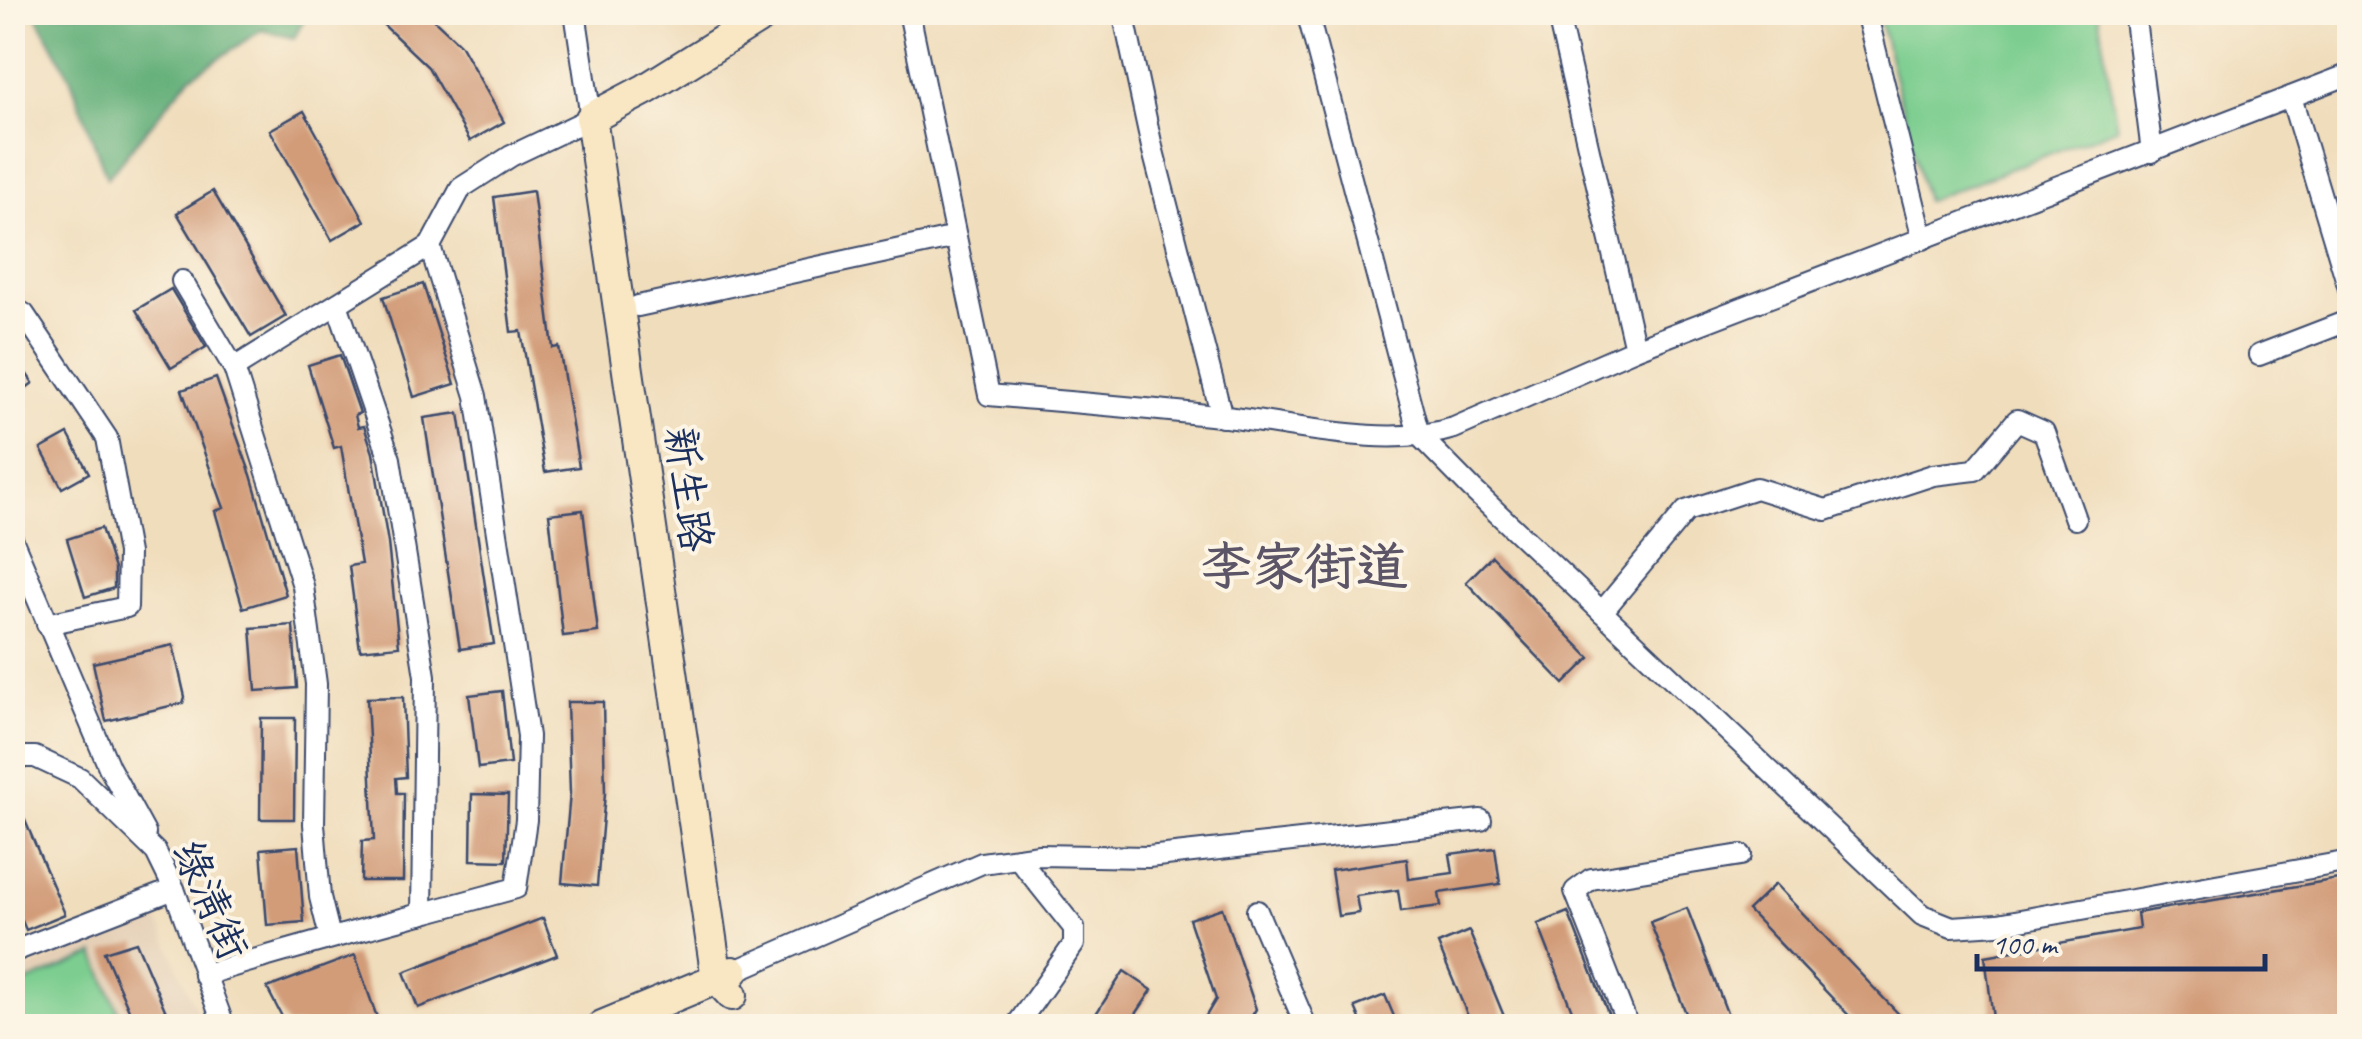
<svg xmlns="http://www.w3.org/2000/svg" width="2362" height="1039" font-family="Caveat,'LXGW WenKai TC',sans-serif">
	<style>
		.built { fill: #e5d0b7 }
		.green { fill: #7ccd8f; stroke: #4c7e76; stroke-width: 2.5 }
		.forest { fill: #65b07a; stroke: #40706c; stroke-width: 2.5 }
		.building { fill: #d29c79 }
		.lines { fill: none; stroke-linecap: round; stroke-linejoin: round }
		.street-casing { stroke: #3b496c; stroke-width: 24 }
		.secondary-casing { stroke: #3b496c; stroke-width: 34 }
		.street { stroke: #fff; stroke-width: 20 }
		.secondary { stroke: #f9e7c3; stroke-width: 30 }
		.labels { text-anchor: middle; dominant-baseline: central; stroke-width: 8; stroke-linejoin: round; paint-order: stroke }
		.street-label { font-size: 42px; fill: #1b2f5e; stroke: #fcf5e5 }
		.district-label { font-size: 52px; font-weight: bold; fill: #5b5567; stroke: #fcf5e5 }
	</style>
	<rect width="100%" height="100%" fill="#fcf5e5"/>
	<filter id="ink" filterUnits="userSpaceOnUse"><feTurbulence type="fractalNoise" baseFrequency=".01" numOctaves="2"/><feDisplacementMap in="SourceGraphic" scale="20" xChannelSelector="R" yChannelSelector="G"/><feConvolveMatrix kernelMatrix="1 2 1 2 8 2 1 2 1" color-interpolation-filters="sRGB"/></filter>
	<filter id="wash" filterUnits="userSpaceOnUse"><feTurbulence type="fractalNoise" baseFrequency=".0048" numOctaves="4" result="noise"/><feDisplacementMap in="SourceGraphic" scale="40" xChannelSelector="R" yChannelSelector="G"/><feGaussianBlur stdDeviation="2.25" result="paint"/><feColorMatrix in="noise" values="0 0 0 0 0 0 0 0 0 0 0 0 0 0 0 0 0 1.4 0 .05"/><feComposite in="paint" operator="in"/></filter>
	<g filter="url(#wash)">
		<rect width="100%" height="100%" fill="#f0ddbc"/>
		<polygon class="built" points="156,915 203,1026 13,1026 13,975"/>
		<g class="green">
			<polygon points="1878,13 2099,13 2117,128 1926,201"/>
			<polygon points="95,954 124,1026 13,1026 13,988"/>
		</g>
		<polygon class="forest" points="35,13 308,13 294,38 262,30 190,77 107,178 70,77"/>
		<g id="blocks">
			<g class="building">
				<polygon points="370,12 426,12 460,44 504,122 470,141 428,67"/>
				<polygon points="304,111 365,221 332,240 270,130"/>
				<polygon points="213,191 286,316 251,337 177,213"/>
				<polygon points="533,191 553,348 559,347 579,467 545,472 521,331 511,332 494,197"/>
				<polygon points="423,284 455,384 414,397 383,297"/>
				<polygon points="171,289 206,347 171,368 136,310"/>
				<polygon points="12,353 33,383 12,398"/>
				<polygon points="340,355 360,413 355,415 358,427 364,426 373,453 388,543 399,646 360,650 349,566 361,564 341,446 334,448 308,365"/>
				<polygon points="216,378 251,475 286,595 243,608 215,511 224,508 182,390"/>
				<polygon points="459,413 494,644 460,649 424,418"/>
				<polygon points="68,434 89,473 62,488 41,449"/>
				<polygon points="583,510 598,632 563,636 549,514"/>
				<polygon points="101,528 114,569 114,588 85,597 67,539"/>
				<polygon points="1492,556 1590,658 1564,684 1466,582"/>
				<polygon points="293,625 297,688 256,691 251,628"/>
				<polygon points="173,645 185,697 183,703 106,721 93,663"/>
				<polygon points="502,691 510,764 478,768 469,695"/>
				<polygon points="403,697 406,777 396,778 397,793 404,793 403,881 361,881 362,841 374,840 367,698"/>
				<polygon points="567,702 603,702 605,793 597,886 562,883 570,793"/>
				<polygon points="261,718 295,718 294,819 260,819"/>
				<polygon points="12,790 65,914 26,930 12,898"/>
				<polygon points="472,794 508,795 506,861 471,860"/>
				<polygon points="298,846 304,922 267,925 261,849"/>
				<polygon points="1495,848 1500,884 1439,893 1441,906 1401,911 1398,890 1356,896 1359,913 1338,916 1331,870 1407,859 1409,879 1453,873 1450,854"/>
				<polygon points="2350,877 2350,1026 1994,1026 1985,956 2139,929 2137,913"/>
				<polygon points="1775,884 1910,1026 1859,1026 1748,910"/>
				<polygon points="1222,908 1256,1009 1246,1026 1200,1026 1216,999 1189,919"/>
				<polygon points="1687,908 1732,1026 1691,1026 1650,922"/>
				<polygon points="1568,912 1613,1026 1578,1026 1538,924"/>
				<polygon points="543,918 557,955 418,1008 404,972"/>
				<polygon points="1469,931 1508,1026 1472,1026 1438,944"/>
				<polygon points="136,942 172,1026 136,1026 104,952"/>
				<polygon points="355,955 380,1026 287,1026 267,988"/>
				<polygon points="1124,971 1152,990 1128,1026 1088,1026"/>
				<polygon points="1385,995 1398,1026 1363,1026 1355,1007"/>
			</g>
		</g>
	</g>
	<g filter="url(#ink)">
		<use href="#blocks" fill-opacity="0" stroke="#3b496c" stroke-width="2.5"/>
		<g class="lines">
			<defs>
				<g id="street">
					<path d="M909,12L989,395C1068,402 1147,408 1226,417C1294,425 1388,449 1454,428L1635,349L2350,74"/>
					<polyline points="1123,12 1152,147 1222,417"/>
					<polyline points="1307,12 1419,435 1472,489 1922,915 1952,927 1998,924 2350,861"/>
					<polyline points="1557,12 1635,349"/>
					<polyline points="1866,12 1923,239"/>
					<polyline points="2134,12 2152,152"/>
					<polyline points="2291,97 2350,292"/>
					<polyline points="182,281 234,368 303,586 316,684 314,824 320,897 330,937"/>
					<polyline points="337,304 390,459 425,676 422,914"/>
					<polyline points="638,306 956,237"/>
					<polyline points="12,307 24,314 107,438 128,553 127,607 47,624"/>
					<polyline points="2259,355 2350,320"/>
					<polyline points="234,368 430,246"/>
					<polyline points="12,539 109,767 145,833"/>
					<polyline points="1602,612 1686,511 1756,488 1826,510 1933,475 1975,470 2017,420 2044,432 2075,519"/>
					<polyline points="12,757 35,757 80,778 156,852 174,889 224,1026"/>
					<polyline points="1018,858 1074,928 1074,944 1019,1022"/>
					<polyline points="1257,911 1306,1026"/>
					<polyline points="12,952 174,889"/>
					<polyline points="735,971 982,863 1039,855 1148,857 1481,820"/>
					<path d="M204,975C307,943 411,917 516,888L526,820L528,736L476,396L430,246L461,188L511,156L591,118L575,12"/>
					<polyline points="1628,1026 1575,891 1591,879 1741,855"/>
				</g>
				<g id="secondary">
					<polyline points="732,995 717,979 591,118 646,89 769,12"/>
					<polyline points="602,1026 733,972"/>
				</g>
			</defs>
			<use href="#street" class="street-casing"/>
			<use href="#secondary" class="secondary-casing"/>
			<use href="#street" class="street"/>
			<use href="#secondary" class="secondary"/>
		</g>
	</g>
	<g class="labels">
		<g class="street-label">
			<text transform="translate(688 489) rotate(82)">新生路</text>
			<text transform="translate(210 900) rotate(66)">绿清街</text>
		</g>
		<g class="district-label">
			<text x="1304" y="567">李家街道</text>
		</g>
	</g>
	<rect width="2362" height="1039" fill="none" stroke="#fcf5e5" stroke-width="50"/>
	<path d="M1977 954v15h288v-15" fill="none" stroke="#1b2f5e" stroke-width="5"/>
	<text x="1992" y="954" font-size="30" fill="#1b2f5e" stroke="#fcf5e5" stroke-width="8" paint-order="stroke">100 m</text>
</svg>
